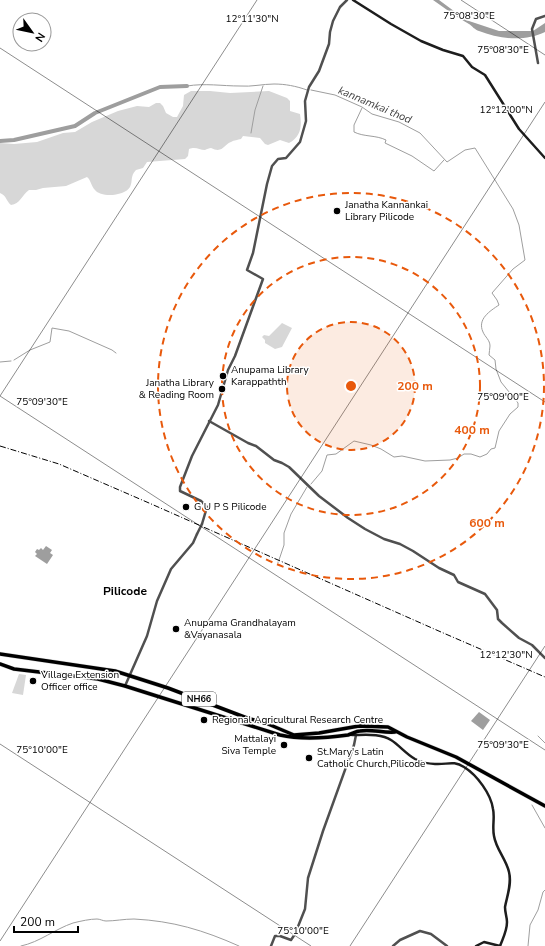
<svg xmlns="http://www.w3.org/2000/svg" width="545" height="946" font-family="'Nunito Sans',sans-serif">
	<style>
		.green { fill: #d7d7d7 }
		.water { fill: #9e9e9e }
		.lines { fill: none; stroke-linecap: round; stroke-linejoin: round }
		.stream { stroke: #9e9e9e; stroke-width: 1 }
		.river { stroke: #9e9e9e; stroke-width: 4 }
		.trunk-casing { stroke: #dbdbdb; stroke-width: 4.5 }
		.tertiary { stroke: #505050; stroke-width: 2.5 }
		.secondary { stroke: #1d1d1d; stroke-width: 2.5 }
		.trunk { stroke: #000; stroke-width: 3.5 }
		.rail { stroke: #000; stroke-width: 1; stroke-dasharray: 6 2 1 2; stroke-linecap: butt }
		.tertiary-bridge { stroke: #505050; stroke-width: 2.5 }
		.ticks { fill: none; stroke: #000; stroke-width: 1; stroke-opacity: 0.45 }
		.ring { fill: none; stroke: #e8590c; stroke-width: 2; stroke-dasharray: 7 5 }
		.poi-dot { fill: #000; stroke: #fff; stroke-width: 1.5 }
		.labels { text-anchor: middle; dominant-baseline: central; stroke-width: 3; stroke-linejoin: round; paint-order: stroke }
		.shield { fill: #fff; stroke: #4c4c4c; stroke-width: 1 }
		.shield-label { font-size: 9px; font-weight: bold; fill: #000 }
		.poi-label { font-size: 10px; fill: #000; stroke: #fff; text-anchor: start }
		.water-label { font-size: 11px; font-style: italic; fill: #3f3f3f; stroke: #fff }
		.quarter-label { font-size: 12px; font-weight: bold; fill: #000; stroke: #fff }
		.ticks-label { font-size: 10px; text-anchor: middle; fill: #000; stroke: #fff; stroke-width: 3; stroke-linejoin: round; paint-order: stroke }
		.centre { fill: #e8590c; stroke: #fff; stroke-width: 2 }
		.ring-label { font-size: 12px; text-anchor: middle; font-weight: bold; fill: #e8590c; stroke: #fff; stroke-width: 3; stroke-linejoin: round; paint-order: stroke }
	</style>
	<rect width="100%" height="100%" fill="#fff"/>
	<g class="green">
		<path d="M191,91H210L230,93L269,91L287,98L290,101V111L300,114C302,126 301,137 289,143L280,140L268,145L265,144L260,138L243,136L241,139C238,140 234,140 231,142C224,144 223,154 211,148C209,148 207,149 205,150C199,150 196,146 189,149L188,156L185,159L147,162L143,168L136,170C130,176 133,181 130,187C125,196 101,198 95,190C91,186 91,180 87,177L66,186L43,188L36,190H29C22,195 20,204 11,205C6,201 7,196 0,193V143L14,144L37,142L63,133L75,132L92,122L118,111L137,106L149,107L156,103H160L163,106L166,113L173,117H177L183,106L184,95Z"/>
		<polygon points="282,323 292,328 282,347 275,349 265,343 265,340 262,337 264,335 269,336"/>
		<polygon points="19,674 26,675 23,695 12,693"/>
	</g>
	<g class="water">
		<path d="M433,0H439L466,20L499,31H533L545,23V32C525,42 499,39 479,31C475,30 472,26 469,24C456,17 445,8 433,0Z"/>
		<polygon points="46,546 52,550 50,553 53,555 47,564 35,556 37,554 35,552 37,549 39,550 41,548 43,550"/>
		<polygon points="479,712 490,720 483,730 471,721"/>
	</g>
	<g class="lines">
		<g class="stream">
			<path d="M187,86C205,83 222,86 240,86C251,87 263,84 274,84C285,84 296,86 307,90"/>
			<path d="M311,90L335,95L362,107L372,114L399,122L420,133L447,162L465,150L475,148L513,209L519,225L525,260L513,269L492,293L497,300L499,305C490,311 477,319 483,332C485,337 490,340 490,346C490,349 489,352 489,355L495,360L496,369L501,382L518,403V407L510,414L499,431L495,448L491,449L487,454L480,457L471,454H464L458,458L450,460L425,461L402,456L394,457L381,449L371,445L354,441L336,454L327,455L322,471L311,484"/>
			<path d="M362,108L354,125V132C364,137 376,135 386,140L385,143L412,156L434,171L444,160"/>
			<polyline points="251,133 255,110 263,86"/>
			<polyline points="14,360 30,350 50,342 52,328 69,331 112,350 116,353"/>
			<polyline points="0,362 11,361"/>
			<polyline points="279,560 284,545 284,533 291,514 307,487"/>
			<polyline points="278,563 278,562"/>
			<polyline points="538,736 545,743"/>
			<polyline points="532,805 545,828"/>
			<path d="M21,946C40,942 55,929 73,923C81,921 90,919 97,919C100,919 103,921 106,921C115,921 124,919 134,919C173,921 203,930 239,946"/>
			<polyline points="528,946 530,925 538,910 543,892 545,890"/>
		</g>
		<polyline class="river" points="0,141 14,140 75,126 95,113 160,87 187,86"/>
		<defs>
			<g id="trunk">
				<polyline points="0,654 115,671 168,688 247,718 268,724 294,735 319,733 359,726 388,727 407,737 456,757 545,806"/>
				<path d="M0,664L14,669L98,679L125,686L280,735C302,740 326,738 348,735C352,734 356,731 360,731C371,729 383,733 395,732"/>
			</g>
		</defs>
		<use href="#trunk" class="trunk-casing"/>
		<g class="tertiary">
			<polyline points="538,63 532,29 536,19 545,16"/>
			<polyline points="209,421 248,443 256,446 274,460 282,463 289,467 319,496 348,518 365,529 384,539 400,544 413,551 439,568 454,575 458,582 485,594 497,610 498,619 502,623 519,638 532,645 545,658"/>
			<polyline points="202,524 207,507 201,501 180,491 180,487 192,456 218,405 228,370 235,356 263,279 247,270 253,253 267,184 272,166 278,159 286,158 300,142 306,121 305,101 309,87 319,71 329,44 330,32 333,21 340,7 347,0"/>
			<polyline points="125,686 147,636 157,601 171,569 193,543 197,534"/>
			<polyline points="271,946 275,936 280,936 291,940 295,934 305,909 308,878 323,831 354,745 356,735"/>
			<polyline points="393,946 400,940 420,931 431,934 447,946"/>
		</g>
		<g class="secondary">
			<polyline points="353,0 391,24 421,41 443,50 463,56 472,67 485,75 519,129 545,158"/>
			<path d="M352,735C364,735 381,733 391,740C399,745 406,754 415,759C421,762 428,764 435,764C447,765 453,760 464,767C477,775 491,794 493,809C495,817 492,827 494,836C496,849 506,859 509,872C512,884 507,896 505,907C505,913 507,917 507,922C507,931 503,938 500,946"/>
			<polyline points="476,946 484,942 500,946"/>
		</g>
		<use href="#trunk" class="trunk"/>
		<polyline class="rail" points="0,446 59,464 149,503 441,632 545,677"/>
		<polyline class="tertiary-bridge" points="197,534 202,524"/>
	</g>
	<path class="ticks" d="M461,0L545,55M0,48L545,402M0,396L545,750M0,396L257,0M0,744L311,946M0,941L545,102M350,946L545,646"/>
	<circle cx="351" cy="386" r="64" fill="#e8590c" fill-opacity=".12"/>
	<g class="ring">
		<circle cx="351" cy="386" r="64"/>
		<circle cx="351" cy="386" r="129"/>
		<circle cx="351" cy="386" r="193"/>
	</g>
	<g class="poi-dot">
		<circle cx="337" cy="211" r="4"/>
		<circle cx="223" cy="376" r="4"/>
		<circle cx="222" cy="389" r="4"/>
		<circle cx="186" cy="507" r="4"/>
		<circle cx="176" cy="629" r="4"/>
		<circle cx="33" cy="681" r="4"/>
		<circle cx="204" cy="720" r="4"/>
		<circle cx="284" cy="745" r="4"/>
		<circle cx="309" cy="758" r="4"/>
	</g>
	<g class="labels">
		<rect class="shield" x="182" y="692" width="34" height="14" rx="3"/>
		<g class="shield-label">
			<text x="199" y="699">NH66</text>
		</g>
		<g class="poi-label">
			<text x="345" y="205">Janatha Kannankai<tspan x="345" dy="12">Library Pilicode</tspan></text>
			<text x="231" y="370">Anupama Library<tspan x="231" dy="12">Karappathth</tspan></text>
			<text x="214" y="383" text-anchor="end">Janatha Library<tspan x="214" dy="12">&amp; Reading Room</tspan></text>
			<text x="194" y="507">G U P S Pilicode</text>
			<text x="184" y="623">Anupama Grandhalayam<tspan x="184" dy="12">&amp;Vayanasala</tspan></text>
			<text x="41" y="675">Village Extension<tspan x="41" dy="12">Officer office</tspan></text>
			<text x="212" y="720">Regional Agricultural Research Centre</text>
			<text x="276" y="739" text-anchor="end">Mattalayi<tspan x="276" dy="12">Siva Temple</tspan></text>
			<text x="317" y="752">St.Mary's Latin<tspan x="317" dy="12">Catholic Church,Pilicode</tspan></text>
		</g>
		<g class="water-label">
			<text transform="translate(375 105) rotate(23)">kannamkai thod</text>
		</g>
		<g class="quarter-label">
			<text x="125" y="591">Pilicode</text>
		</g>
	</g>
	<g class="ticks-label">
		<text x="469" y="19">75°08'30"E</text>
		<text x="252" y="22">12°11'30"N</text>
		<text x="503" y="53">75°08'30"E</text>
		<text x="506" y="113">12°12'00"N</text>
		<text x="503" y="400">75°09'00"E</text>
		<text x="42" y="405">75°09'30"E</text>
		<text x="506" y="658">12°12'30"N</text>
		<text x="503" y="748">75°09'30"E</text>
		<text x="42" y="753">75°10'00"E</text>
		<text x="303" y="934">75°10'00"E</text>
	</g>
	<circle cx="351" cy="386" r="6" class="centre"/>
	<g class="ring-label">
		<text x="415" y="390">200 m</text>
		<text x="472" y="434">400 m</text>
		<text x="487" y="527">600 m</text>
	</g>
	<g transform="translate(32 32) rotate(123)"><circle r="19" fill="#ffffff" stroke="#999999"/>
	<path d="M0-3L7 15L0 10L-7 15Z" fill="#000000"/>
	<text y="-6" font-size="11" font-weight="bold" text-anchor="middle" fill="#000000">N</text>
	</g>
	<path d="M14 926v6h64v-6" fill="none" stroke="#000000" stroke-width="2"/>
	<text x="20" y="926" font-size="12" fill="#000000" stroke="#ffffff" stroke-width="3" paint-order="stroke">200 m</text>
</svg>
